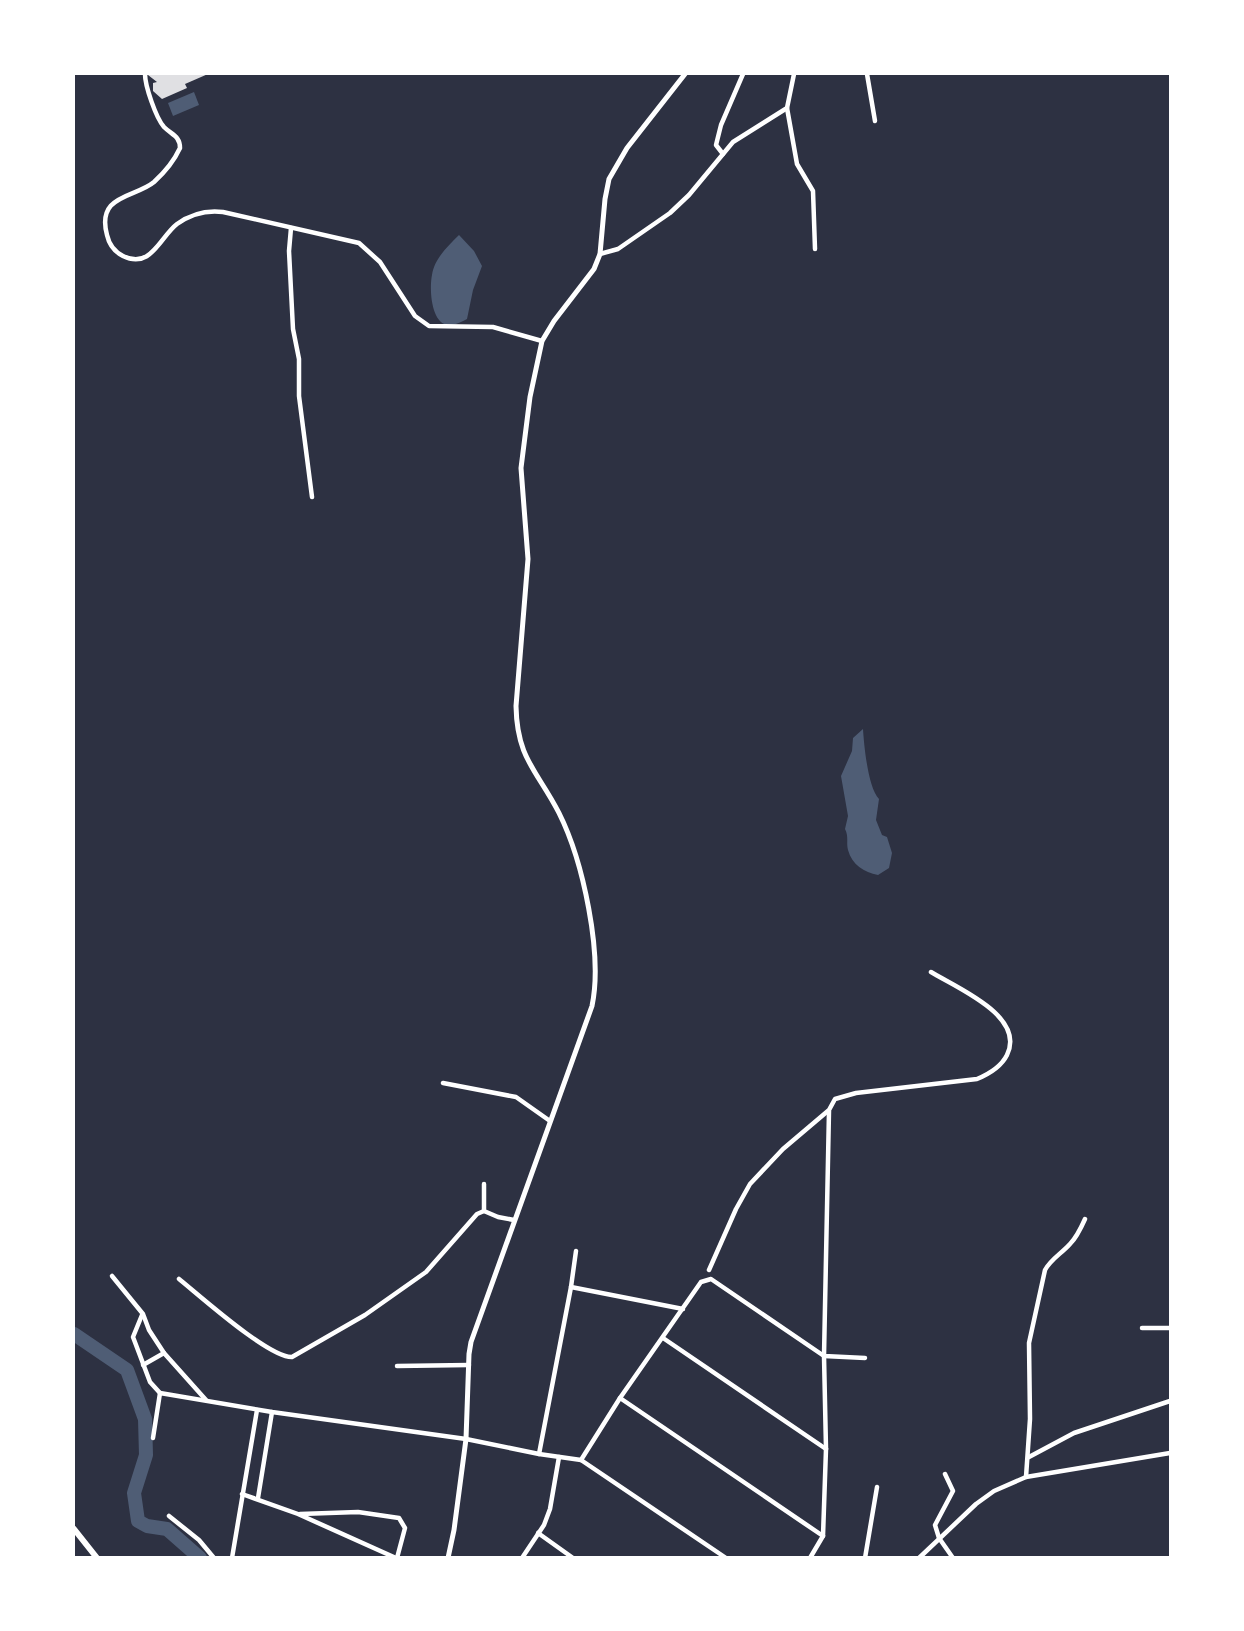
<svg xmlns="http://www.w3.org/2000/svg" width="1244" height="1631" font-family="'Alegreya Sans',sans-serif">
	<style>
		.water { fill: #4f5d75 }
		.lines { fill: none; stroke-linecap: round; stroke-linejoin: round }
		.river { stroke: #4f5d75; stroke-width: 14 }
		.building { fill: #e0e0e3 }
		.minor { stroke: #fff; stroke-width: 4.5 }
		.tertiary { stroke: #fff; stroke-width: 5 }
		.primary { stroke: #fff; stroke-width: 6 }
	</style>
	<rect width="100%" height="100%" fill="#2d3142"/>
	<g class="water">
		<polygon points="194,92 199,105 173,116 168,103"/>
		<path d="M459,235L474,251L482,266L473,290L467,319C463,321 457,324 452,325C431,328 429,289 432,275C434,259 448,246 459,235Z"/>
		<path d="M863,729C864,745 868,788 879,799L876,820L882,835L887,837L892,853L889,868L878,875C864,872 852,865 848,850C846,842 849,837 845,829L848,816L841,776L852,751L853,738Z"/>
	</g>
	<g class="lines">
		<polyline class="river" points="74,1334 127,1370 145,1419 146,1455 134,1493 138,1521 147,1526 167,1529 200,1558"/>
	</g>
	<polygon class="building" points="150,74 208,74 185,84 187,88 162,99 153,91 153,83 157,82 148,75"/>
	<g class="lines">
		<g class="minor">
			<path d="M145,74C145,86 156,118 164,127C172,135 180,136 180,148C174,161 165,172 154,182C135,198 96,194 107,235C109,244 115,252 123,256C151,270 160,237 177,224C191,214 207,210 223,212L359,243L380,262L415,316L429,326L493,327L542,341"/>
			<polyline points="867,74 875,121"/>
			<polyline points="787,108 797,164 813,191 815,249"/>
			<polyline points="723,154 716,145 721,125 743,74"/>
			<polyline points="291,228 289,251 293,329 299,359 299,396 312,497"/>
			<polyline points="600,254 618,249 670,213 689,195 733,142 787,108 794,74"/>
			<polyline points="443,1083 516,1097 550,1121"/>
			<polyline points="484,1184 484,1211 498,1217 514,1220"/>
			<path d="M709,1270L736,1209L750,1184L783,1149L829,1110L835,1099L856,1093L977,1079C989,1074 1001,1067 1007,1055C1026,1016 957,988 931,972"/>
			<polyline points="112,1276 143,1314 149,1330 164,1353 206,1400"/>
			<path d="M179,1279C199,1295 269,1358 292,1357L365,1315L426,1272L477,1214L484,1211"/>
			<polyline points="571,1287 683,1309"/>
			<polyline points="142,1315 133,1337 150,1382 160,1393"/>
			<polyline points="1142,1328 1170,1328"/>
			<polyline points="663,1338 826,1449"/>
			<polyline points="143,1365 164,1353"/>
			<polyline points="397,1366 469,1365"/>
			<polyline points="620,1398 823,1536"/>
			<polyline points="153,1438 160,1393 272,1412 466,1439 539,1454 581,1460 726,1558"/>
			<polyline points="539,1454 571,1287 576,1251"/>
			<polyline points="1029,1457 1074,1433 1170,1401"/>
			<polyline points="581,1460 620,1398 701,1282 711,1279 824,1356 865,1358"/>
			<polyline points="945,1474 953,1491 935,1525 939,1538 953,1558"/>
			<path d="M1026,1477L1030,1419L1029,1343L1045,1270C1051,1259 1061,1254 1070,1244C1077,1237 1081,1228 1085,1219"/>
			<polyline points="242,1494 298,1514 396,1558"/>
			<polyline points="258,1498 272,1412"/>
			<polyline points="300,1514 358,1512 399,1518 405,1528 397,1558"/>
			<polyline points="169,1516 199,1540 214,1558"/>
			<polyline points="538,1533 573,1558"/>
			<polyline points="232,1558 257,1410"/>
			<polyline points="522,1558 544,1525 550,1509 559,1457"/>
			<polyline points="810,1558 823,1536 826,1449 824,1356 829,1111"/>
			<polyline points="865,1558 877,1487"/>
			<polyline points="919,1558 976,1504 994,1491 1026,1477 1170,1453"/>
		</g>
		<path class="tertiary" d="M448,1558L454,1530L466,1439L469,1354L471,1342L592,1006C603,954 583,861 559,813C537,770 517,759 516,706L528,559L521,468L530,397L542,341L554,321L594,269L600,254L605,199L609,179L627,148L685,74"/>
		<polyline class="primary" points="74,1529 97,1558"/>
	</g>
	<rect width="1244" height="1631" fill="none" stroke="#ffffff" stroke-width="150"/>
</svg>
